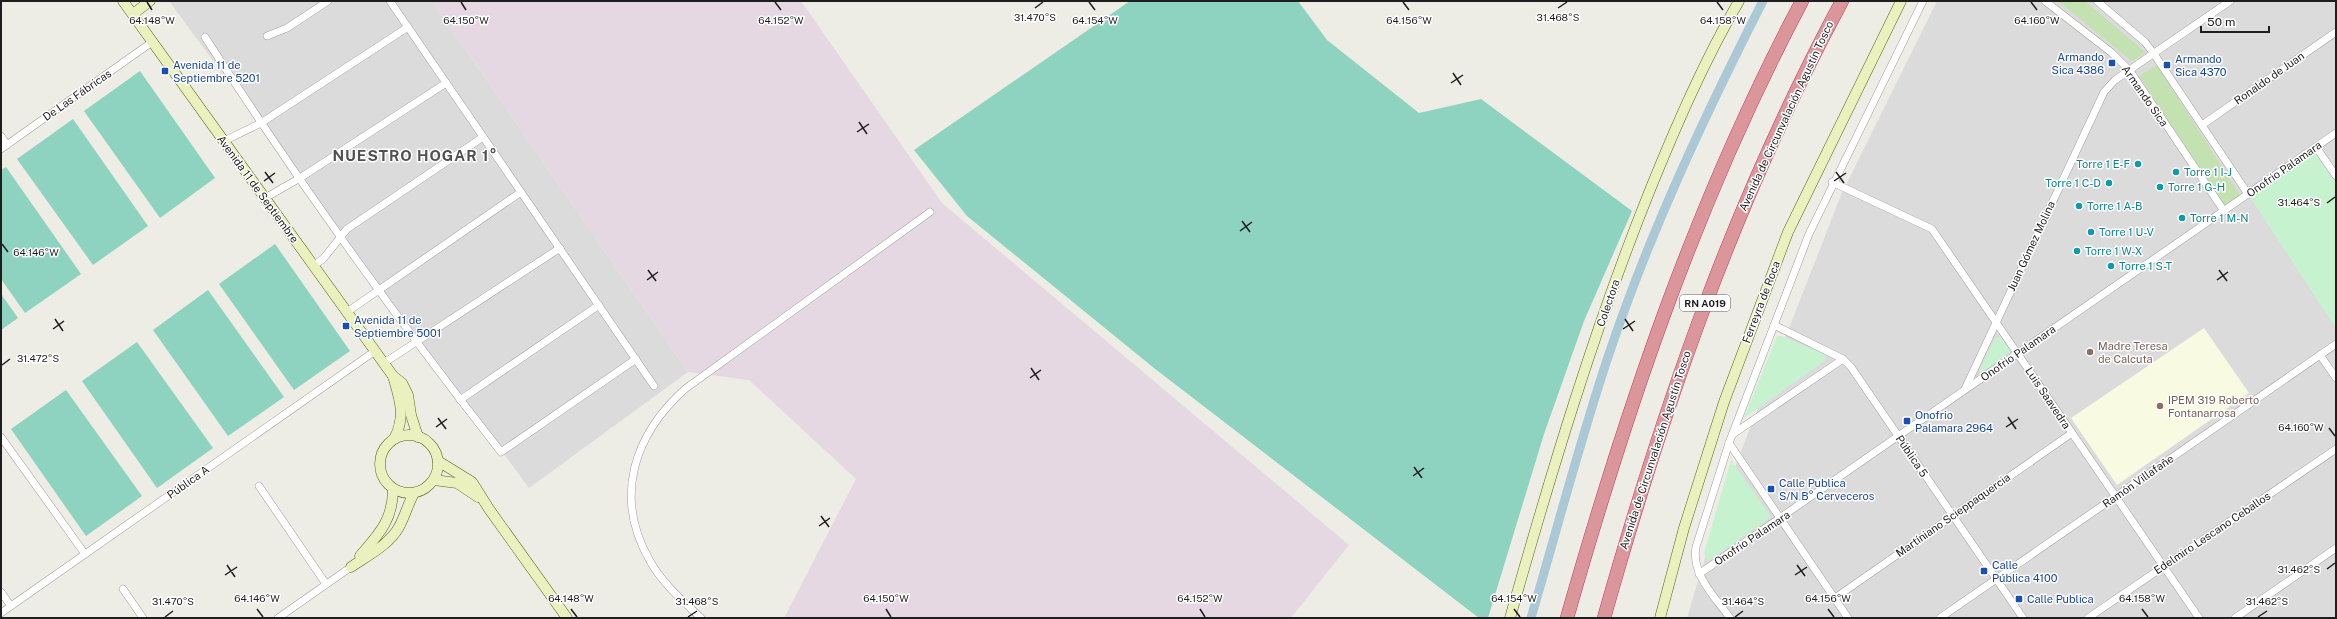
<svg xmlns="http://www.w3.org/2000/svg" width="2337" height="619" font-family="'Public Sans',sans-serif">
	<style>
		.residential { fill: #dcdbdb }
		.industrial { fill: #e6d8e2 }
		.education { fill: #f8fbe1 }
		.grass { fill: #c4e1b1 }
		.park { fill: #c7f2cf }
		.pitch { fill: #8dd3bf }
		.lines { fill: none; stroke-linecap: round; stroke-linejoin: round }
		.canal { stroke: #abc8d6; stroke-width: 9 }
		.street-casing { stroke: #9f9f9f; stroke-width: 8 }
		.secondary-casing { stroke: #556713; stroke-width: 11 }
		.highway-casing { stroke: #c33a5c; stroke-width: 14 }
		.street { stroke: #fff; stroke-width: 7 }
		.secondary { stroke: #eaf1bf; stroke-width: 10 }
		.highway { stroke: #db969c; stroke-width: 13 }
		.ticks { fill: none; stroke: #1e1e1e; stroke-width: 1.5 }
		.transit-dot { fill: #1a4fb4; stroke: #fff; stroke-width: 1.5 }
		.culture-dot { fill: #0f9aa8; stroke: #fff; stroke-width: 1.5 }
		.education-dot { fill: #8d6e63; stroke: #fff; stroke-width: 1.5 }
		.labels { text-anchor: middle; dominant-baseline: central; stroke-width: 3; stroke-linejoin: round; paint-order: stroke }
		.shield { fill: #fff; stroke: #626262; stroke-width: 1 }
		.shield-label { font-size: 10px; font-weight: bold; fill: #1e1e1e }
		.transit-label { font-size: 11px; fill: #164399; stroke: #fff; text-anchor: start }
		.street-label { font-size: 11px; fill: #1e1e1e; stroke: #fff }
		.culture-label { font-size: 11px; fill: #0d838f; stroke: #fff; text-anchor: start }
		.education-label { font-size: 11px; fill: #785e54; stroke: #fff; text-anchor: start }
		.district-label { font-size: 15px; font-weight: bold; letter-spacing: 1px; fill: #515151; stroke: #fff }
		.ticks-label { font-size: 10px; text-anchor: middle; fill: #1e1e1e; stroke: #fff; stroke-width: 3; stroke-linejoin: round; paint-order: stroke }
	</style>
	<rect width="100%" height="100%" fill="#edece5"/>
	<g class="residential">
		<polygon points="169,1 432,1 688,372 529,488"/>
		<polygon points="1937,1 2336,1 2336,618 1687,618 1724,495 1841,195"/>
	</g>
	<polygon class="industrial" points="432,1 801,1 942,203 1349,545 1291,618 784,618 856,479 749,380 688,372"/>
	<polygon class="education" points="2204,328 2249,393 2117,485 2071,418"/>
	<g class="grass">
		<polygon points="2058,1 2085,1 2146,53 2132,61"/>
		<polygon points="2157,65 2240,195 2225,206 2139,76"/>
	</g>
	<g class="park">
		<polygon points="2316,147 2336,176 2336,328 2248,194"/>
		<polygon points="1777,336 1781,336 1825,354 1826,360 1744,418"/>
		<polygon points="2001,337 2009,347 2010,351 1981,373 1980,369 1995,339"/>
		<polygon points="1731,460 1771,517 1710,560 1707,559 1704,553"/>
	</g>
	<g class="pitch">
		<polygon points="1130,1 1298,1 1327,40 1419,113 1481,99 1632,211 1584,321 1544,434 1488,618 1479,618 1154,368 967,216 914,150"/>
		<polygon points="140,71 215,178 160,218 84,111"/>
		<polygon points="73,119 148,226 93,265 17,159"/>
		<polygon points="6,167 81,274 25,313 1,279 1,170"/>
		<polygon points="275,244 350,351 294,390 219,284"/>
		<polygon points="208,290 284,397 228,436 153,330"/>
		<polygon points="1,294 18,318 1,330"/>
		<polygon points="137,342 213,448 157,488 82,381"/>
		<polygon points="66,390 142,496 86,536 11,429"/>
	</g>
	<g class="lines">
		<path class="canal" d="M1531,618C1557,530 1580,440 1609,354C1650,232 1705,115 1763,1"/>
		<defs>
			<g id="street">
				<polyline points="390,1 654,386"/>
				<polyline points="2045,1 2112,53 2130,71 2224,211"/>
				<polyline points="2097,1 2145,42 2154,54 2248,194"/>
				<polyline points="267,36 287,28 328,1"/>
				<path d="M205,37C297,180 396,318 501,452L636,359"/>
				<polyline points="2202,125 2336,32"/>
				<polyline points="1,136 7,145"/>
				<polyline points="224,141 261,123 408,27"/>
				<polyline points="2316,147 2336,176"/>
				<polyline points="1,149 152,42"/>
				<polyline points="1832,182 1932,229 2199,618"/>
				<polyline points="265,198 300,178 446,83"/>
				<polyline points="314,265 323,259 347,229 483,137"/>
				<polyline points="347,312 521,192"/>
				<polyline points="1774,325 1843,359 1851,367 2023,618"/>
				<polyline points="2320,355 2336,378"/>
				<polyline points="384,363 560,248"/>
				<polyline points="1965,389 2104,92 2115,80 2230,1"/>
				<polyline points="460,400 599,305"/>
				<polyline points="1733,434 1843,359"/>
				<polyline points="1,437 85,554"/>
				<polyline points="1729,443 1848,618"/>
				<polyline points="259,486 326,584"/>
				<polyline points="1699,574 2336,133"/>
				<polyline points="123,589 143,618"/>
				<polyline points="1,592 11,606"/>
				<polyline points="1835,598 2072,433"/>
				<polyline points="1,613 375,351"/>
				<polyline points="278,618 351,567"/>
				<path d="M701,618C683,601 662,583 650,561C613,497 634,435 685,389L930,212"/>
				<path d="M1730,618C1715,597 1691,574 1696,547L1729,443L1809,234L1923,1"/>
				<polyline points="1940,618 2336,344"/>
				<polyline points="2088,618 2336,449"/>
				<polyline points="2235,618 2336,548"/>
			</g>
			<g id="secondary">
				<polyline points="123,1 393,376 402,383 408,395 411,415 418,437"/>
				<polyline points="133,14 150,1"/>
				<path d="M393,376C400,400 406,417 394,439"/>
				<circle cx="409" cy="464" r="29"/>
				<polyline points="438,461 472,482 489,509 567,618"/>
				<polyline points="434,480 457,483 478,497"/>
				<path d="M360,556C379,534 393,520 393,489"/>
				<path d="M351,567C367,556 389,545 399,527C405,516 408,504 414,493"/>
				<path d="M1510,618C1551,473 1594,329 1650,190C1676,126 1704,61 1739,1"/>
				<polyline points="1660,618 1684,528 1724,402 1788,232 1901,1"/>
			</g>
			<g id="highway">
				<path d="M1567,618C1628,404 1697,199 1802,1"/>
				<path d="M1604,618C1665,402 1735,200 1842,1"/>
			</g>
		</defs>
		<use href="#street" class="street-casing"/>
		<use href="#secondary" class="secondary-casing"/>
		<use href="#highway" class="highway-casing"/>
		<use href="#street" class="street"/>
		<use href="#secondary" class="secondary"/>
		<use href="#highway" class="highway"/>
	</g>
	<path class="ticks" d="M147,2L152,10M461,2L466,10M775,2L781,10M1089,2L1095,10M1403,2L1409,10M1717,2L1723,10M2031,2L2037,10M1035,8L1043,2M1558,8L1567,2M1453,73L1461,85M1451,83L1463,75M859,122L867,134M857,132L869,124M265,172L273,183M1836,172L1844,183M264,181L275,173M1834,181L1846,173M2327,203L2335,197M1242,221L1250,232M1240,231L1252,222M2,244L8,252M648,270L656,281M2219,270L2227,281M647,280L658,272M2217,280L2228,272M55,319L63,331M1625,319L1633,331M53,329L64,321M1623,329L1635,321M2,365L10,359M1031,368L1039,380M1030,378L1041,370M2008,417L2016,429M438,418L446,429M436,427L447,419M2006,427L2018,419M2329,428L2335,436M1414,467L1422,478M1413,476L1424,468M821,516L829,527M819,526L830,518M227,565L235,577M1797,565L1805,576M2327,569L2335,563M225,575L237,567M1795,575L1807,567M257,609L263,617M571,609L577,617M886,609L891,617M1200,609L1205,617M1514,609L1520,617M1828,609L1834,617M2142,609L2148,617M165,617L173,611M688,617L697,611M1735,617L1743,611M2258,617L2267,611"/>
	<g class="transit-dot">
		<rect x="2108" y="59" width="8" height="8" rx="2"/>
		<rect x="2163" y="61" width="8" height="8" rx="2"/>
		<rect x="161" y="67" width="8" height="8" rx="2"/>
		<rect x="342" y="322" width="8" height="8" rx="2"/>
		<rect x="1903" y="417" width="8" height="8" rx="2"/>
		<rect x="1767" y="485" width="8" height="8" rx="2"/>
		<rect x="1980" y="567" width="8" height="8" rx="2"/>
		<rect x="2015" y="595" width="8" height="8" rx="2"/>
	</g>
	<g class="culture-dot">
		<circle cx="2138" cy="164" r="4"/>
		<circle cx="2176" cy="172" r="4"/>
		<circle cx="2109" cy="183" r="4"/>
		<circle cx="2160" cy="187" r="4"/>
		<circle cx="2079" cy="206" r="4"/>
		<circle cx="2182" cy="218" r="4"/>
		<circle cx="2091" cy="232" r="4"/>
		<circle cx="2077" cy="251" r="4"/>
		<circle cx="2111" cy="266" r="4"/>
	</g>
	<g class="education-dot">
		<circle cx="2090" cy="352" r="4"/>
		<circle cx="2160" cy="406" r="4"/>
	</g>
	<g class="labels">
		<rect class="shield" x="1680" y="295" width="50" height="16" rx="3"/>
		<g class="shield-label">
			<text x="1705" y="303">RN A019</text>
		</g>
		<g class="transit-label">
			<text x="2104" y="57" text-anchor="end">Armando<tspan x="2104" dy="13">Sica 4386</tspan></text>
			<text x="2175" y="59">Armando<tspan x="2175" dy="13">Sica 4370</tspan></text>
			<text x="173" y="65">Avenida 11 de<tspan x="173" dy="13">Septiembre 5201</tspan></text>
			<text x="354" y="320">Avenida 11 de<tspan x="354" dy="13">Septiembre 5001</tspan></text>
			<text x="1915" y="415">Onofrio<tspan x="1915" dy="13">Palamara 2964</tspan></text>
			<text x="1779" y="483">Calle Publica<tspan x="1779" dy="13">S/N B° Cerveceros</tspan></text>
			<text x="1992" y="565">Calle<tspan x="1992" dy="13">Pública 4100</tspan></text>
			<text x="2027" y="599">Calle Publica</text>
		</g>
		<g class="street-label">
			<text transform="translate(2269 78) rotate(-35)">Ronaldo de Juan</text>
			<text transform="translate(77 95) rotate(-35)">De Las Fábricas</text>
			<text transform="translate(2145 96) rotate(55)">Armando Sica</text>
			<text transform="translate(1786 116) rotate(-65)">Avenida de Circunvalación Agustín Tosco</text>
			<text transform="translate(2284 169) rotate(-35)">Onofrio Palamara</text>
			<text transform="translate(258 189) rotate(54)">Avenida 11 de Septiembre</text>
			<text transform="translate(2031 246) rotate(-65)">Juan Gómez Molina</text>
			<text transform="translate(1761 302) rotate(-69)">Ferreyra de Roca</text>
			<text transform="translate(1608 303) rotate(-71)">Colectora</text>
			<text transform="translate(2018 353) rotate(-35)">Onofrio Palamara</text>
			<text transform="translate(2048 398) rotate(56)">Luis Saavedra</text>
			<text transform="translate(1655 450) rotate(-72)">Avenida de Circunvalación Agustín Tosco</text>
			<text transform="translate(1912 456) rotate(56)">Pública 5</text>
			<text transform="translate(2138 481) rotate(-35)">Ramón Villafañe</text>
			<text transform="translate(188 482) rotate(-35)">Pública A</text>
			<text transform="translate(1953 515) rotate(-35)">Martíniano Scieppaquercia</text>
			<text transform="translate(2212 533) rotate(-34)">Edelmiro Lescano Ceballos</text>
			<text transform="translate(1752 538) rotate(-34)">Onofrio Palamara</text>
		</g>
		<g class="culture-label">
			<text x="2130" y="164" text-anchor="end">Torre 1 E-F</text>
			<text x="2184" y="172">Torre 1 I-J</text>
			<text x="2101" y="183" text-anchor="end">Torre 1 C-D</text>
			<text x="2168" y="187">Torre 1 G-H</text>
			<text x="2087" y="206">Torre 1 A-B</text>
			<text x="2190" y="218">Torre 1 M-N</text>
			<text x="2099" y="232">Torre 1 U-V</text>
			<text x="2085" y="251">Torre 1 W-X</text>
			<text x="2119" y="266">Torre 1 S-T</text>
		</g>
		<g class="education-label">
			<text x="2098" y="346">Madre Teresa<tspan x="2098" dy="13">de Calcuta</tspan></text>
			<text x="2168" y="400">IPEM 319 Roberto<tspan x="2168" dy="13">Fontanarrosa</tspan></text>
		</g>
		<g class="district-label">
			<text x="415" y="155">NUESTRO HOGAR 1°</text>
		</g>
	</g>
	<g class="ticks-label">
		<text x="1558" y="21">31.468°S</text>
		<text x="1035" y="21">31.470°S</text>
		<text x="152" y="24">64.148°W</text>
		<text x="466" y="24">64.150°W</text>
		<text x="781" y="24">64.152°W</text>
		<text x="1095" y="24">64.154°W</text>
		<text x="1409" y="24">64.156°W</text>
		<text x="1723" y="24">64.158°W</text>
		<text x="2037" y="24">64.160°W</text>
		<text x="2299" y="206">31.464°S</text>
		<text x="36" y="256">64.146°W</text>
		<text x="38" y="362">31.472°S</text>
		<text x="2301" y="431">64.160°W</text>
		<text x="2299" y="573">31.462°S</text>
		<text x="257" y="602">64.146°W</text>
		<text x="571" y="602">64.148°W</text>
		<text x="886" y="602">64.150°W</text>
		<text x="1200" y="602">64.152°W</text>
		<text x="1514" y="602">64.154°W</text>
		<text x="1828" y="602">64.156°W</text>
		<text x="2142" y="602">64.158°W</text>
		<text x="173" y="605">31.470°S</text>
		<text x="697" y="605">31.468°S</text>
		<text x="1743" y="605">31.464°S</text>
		<text x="2267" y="605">31.462°S</text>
	</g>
	<rect width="2337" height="619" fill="none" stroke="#1e1e1e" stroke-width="4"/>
	<path d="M2201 26v6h68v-6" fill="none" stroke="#1e1e1e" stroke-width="2"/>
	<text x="2207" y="26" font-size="12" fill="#1e1e1e" stroke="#ffffff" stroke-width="3" paint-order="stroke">50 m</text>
</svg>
